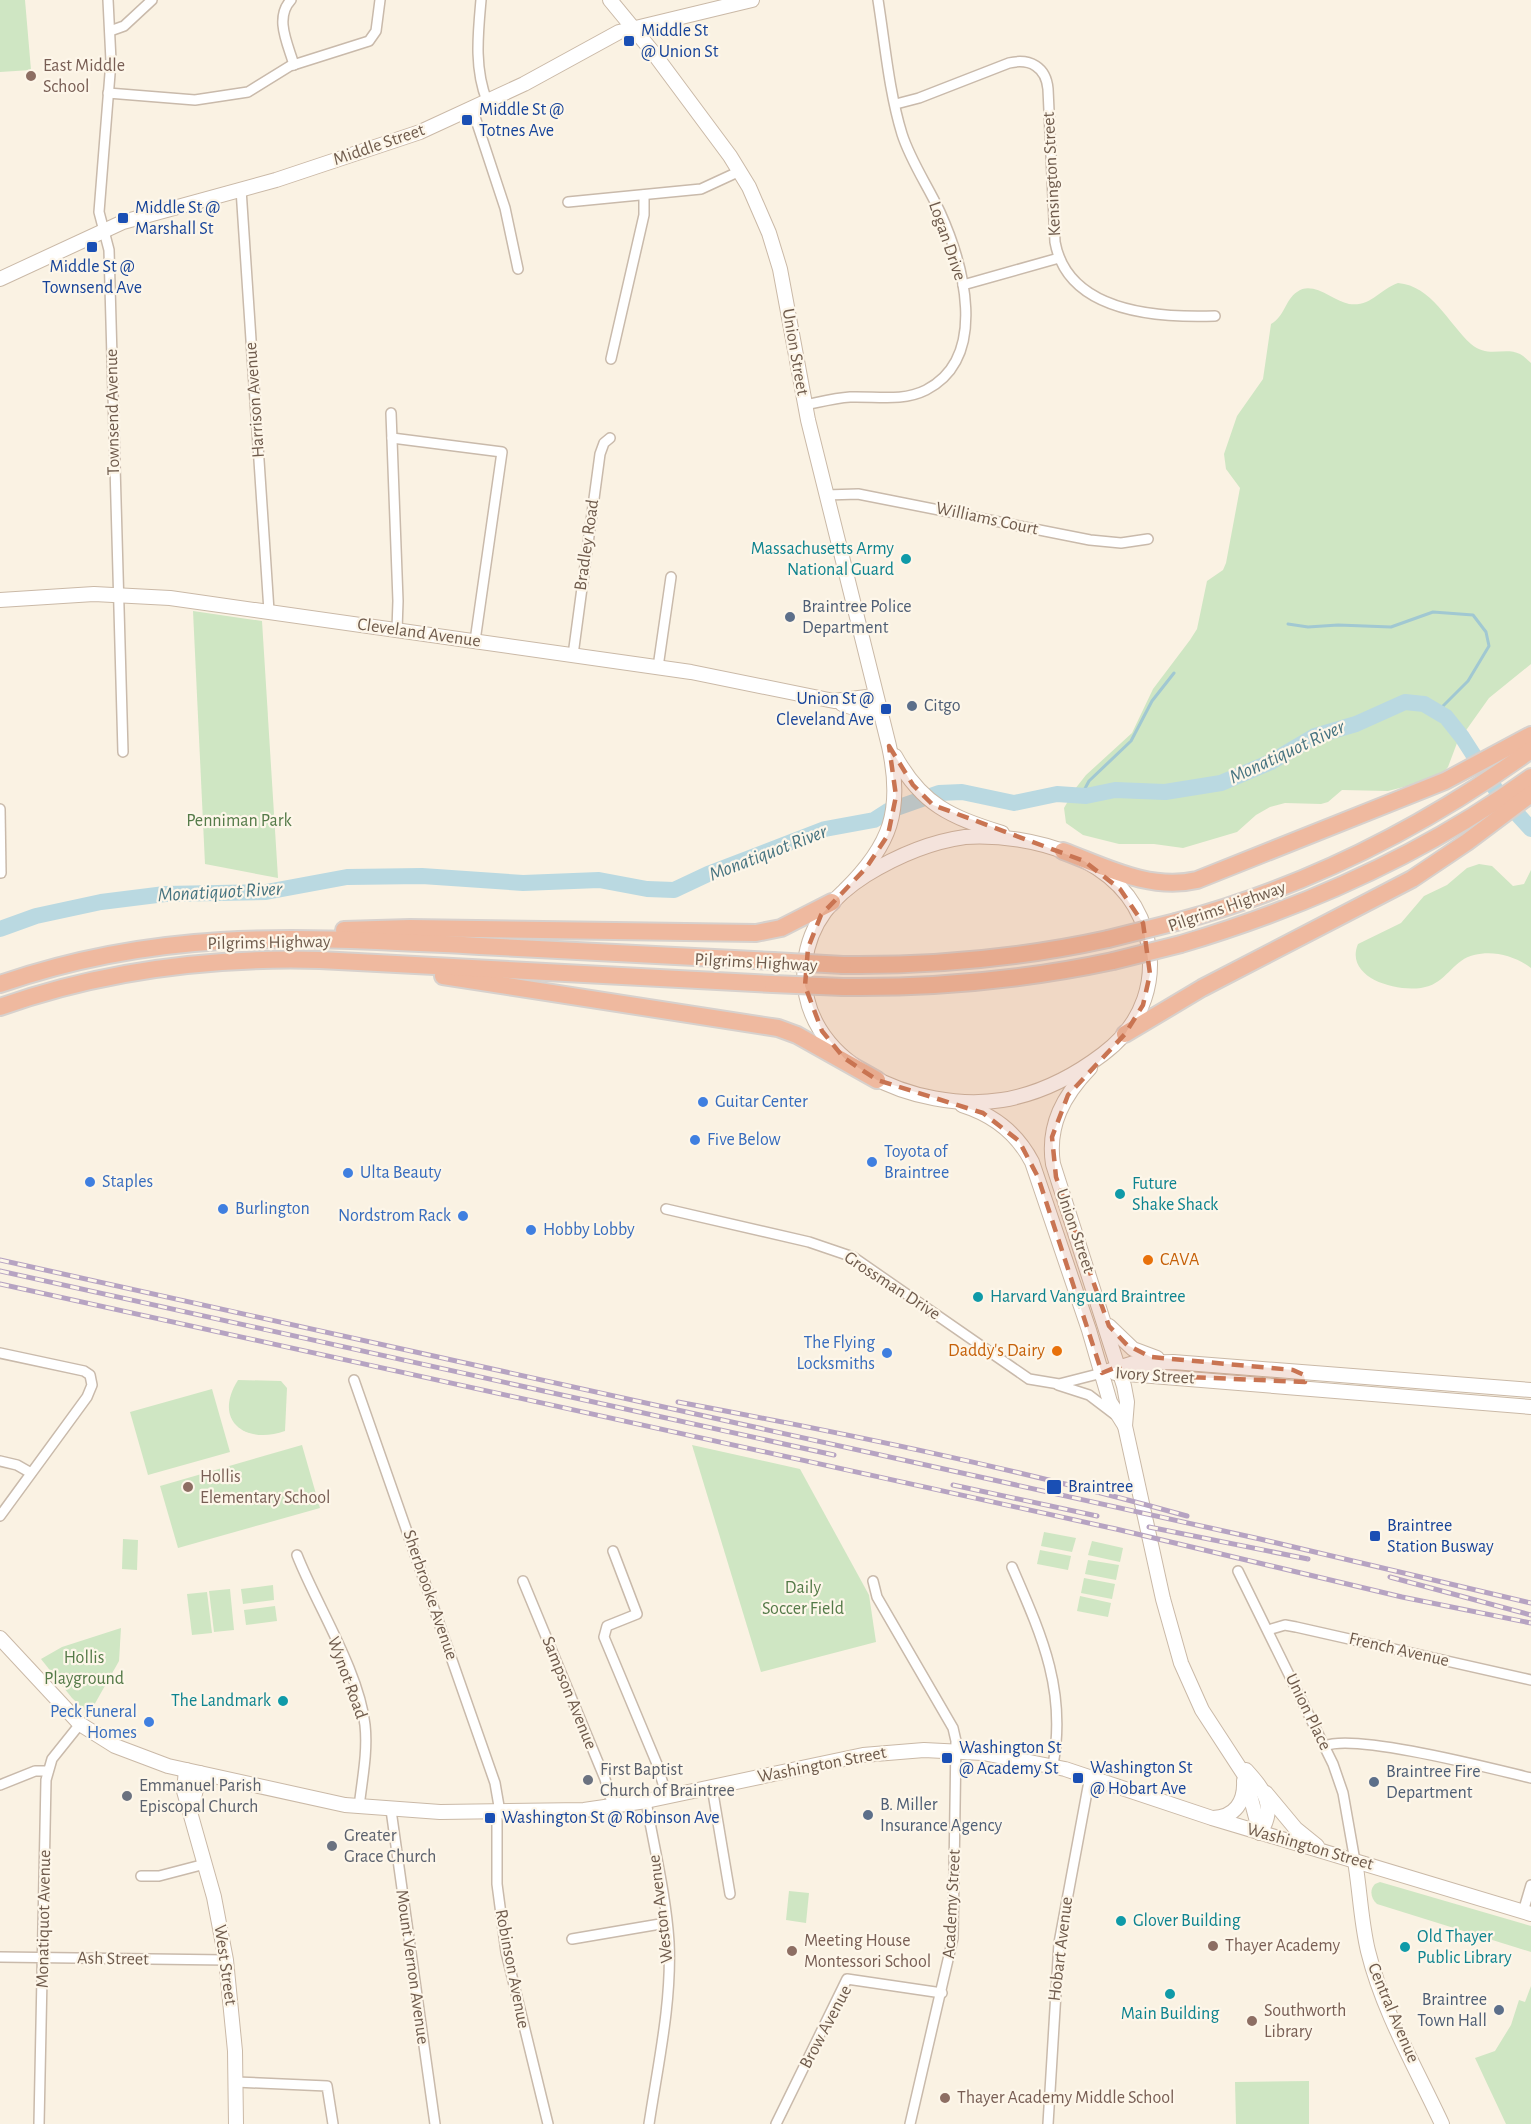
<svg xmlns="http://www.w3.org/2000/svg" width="1531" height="2124" font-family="'Alegreya Sans',sans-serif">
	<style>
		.green { fill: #cfe6c3 }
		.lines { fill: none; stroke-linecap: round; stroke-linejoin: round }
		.stream { stroke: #a1c8d2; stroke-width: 3 }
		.river { stroke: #bad9e1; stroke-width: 16 }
		.street-casing { stroke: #c9baab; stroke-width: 12 }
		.secondary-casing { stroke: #cab9a7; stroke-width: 16 }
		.highway-casing { stroke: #d7d1cd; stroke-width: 20 }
		.street { stroke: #fff; stroke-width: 9 }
		.secondary { stroke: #fff; stroke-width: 14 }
		.highway { stroke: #efb99f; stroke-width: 16 }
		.rail-casing { stroke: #b6a3c2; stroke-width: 5 }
		.rail { stroke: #fdf6e9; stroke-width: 3; stroke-dasharray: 9; stroke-linecap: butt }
		.highway-bridge-casing { stroke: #d7d1cd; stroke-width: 20; stroke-linecap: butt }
		.highway-bridge { stroke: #efb99f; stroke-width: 16 }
		.marked { fill: #c97452; fill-opacity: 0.2; stroke: #c97452; stroke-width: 4.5; stroke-dasharray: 12 8; stroke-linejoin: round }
		.transit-dot { fill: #1a4fb4; stroke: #fdf6e9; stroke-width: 2 }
		.education-dot { fill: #8d6e63; stroke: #fdf6e9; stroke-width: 2 }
		.culture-dot { fill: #0f9aa8; stroke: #fdf6e9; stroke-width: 2 }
		.service-dot { fill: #5c6f8a; stroke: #fdf6e9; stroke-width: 2 }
		.shop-dot { fill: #3f7fe0; stroke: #fdf6e9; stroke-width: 2 }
		.food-dot { fill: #e8710a; stroke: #fdf6e9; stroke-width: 2 }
		.worship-dot { fill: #6b7280; stroke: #fdf6e9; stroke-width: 2 }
		.labels { text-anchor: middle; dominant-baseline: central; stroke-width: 4.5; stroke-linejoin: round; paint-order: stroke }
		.transit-label { font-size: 18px; fill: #164399; stroke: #fdf6e9; text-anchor: start }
		.education-label { font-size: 18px; fill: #785e54; stroke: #fdf6e9; text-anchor: start }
		.street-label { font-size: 18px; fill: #6f5b4c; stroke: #fdf6e9 }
		.culture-label { font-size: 18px; fill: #0d838f; stroke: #fdf6e9; text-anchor: start }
		.service-label { font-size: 18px; fill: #4e5e75; stroke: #fdf6e9; text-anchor: start }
		.park-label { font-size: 18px; fill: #547a48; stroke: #fdf6e9 }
		.shop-label { font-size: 18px; fill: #366cbe; stroke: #fdf6e9; text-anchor: start }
		.food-label { font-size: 18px; fill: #c56008; stroke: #fdf6e9; text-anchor: start }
		.worship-label { font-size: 18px; fill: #5b616d; stroke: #fdf6e9; text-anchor: start }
		.water-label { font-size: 20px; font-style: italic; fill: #477481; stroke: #fdf6e9 }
	</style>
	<rect width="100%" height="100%" fill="#faf2e3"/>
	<g class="green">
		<polygon points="0,0 25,0 31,70 0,72"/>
		<path d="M1398,283C1432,286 1448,323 1471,344C1489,359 1504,346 1520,354C1524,356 1527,360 1531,363V664L1489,698L1457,743L1448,767L1443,773L1427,781L1388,791L1342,790L1328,802L1321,804L1285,803L1270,807L1256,815L1237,832L1183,848L1154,844H1119L1083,835L1066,823L1064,808L1075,789L1086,775L1132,733L1153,689L1190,640L1197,629L1207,581L1223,570L1226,563L1240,488L1226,469L1224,454L1237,416L1263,379L1271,324C1285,316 1285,300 1297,292C1313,280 1333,301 1349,304C1371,307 1379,290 1398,283Z"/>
		<polygon points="193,611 262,621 278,878 205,864"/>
		<path d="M1479,864L1492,866L1513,886L1524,884L1531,870V968C1515,956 1494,950 1474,955C1455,959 1447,980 1429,986C1404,995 1343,980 1358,944L1401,923L1424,896L1447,885L1467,868Z"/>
		<path d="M238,1380L281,1381L287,1388L285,1431C246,1445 212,1421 238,1380Z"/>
		<polygon points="212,1389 230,1452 148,1475 130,1412"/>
		<polygon points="302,1445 320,1508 178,1548 160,1486"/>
		<polygon points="692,1445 800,1469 869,1595 876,1642 761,1672"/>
		<polygon points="1044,1532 1076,1538 1072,1552 1041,1546"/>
		<polygon points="123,1539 138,1540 137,1570 122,1569"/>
		<polygon points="1092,1541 1123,1548 1120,1562 1088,1555"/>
		<polygon points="1040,1550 1071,1556 1068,1570 1037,1564"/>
		<polygon points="1088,1560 1119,1565 1116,1580 1085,1574"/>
		<polygon points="1084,1578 1115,1584 1112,1599 1081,1593"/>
		<polygon points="273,1585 274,1600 243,1604 241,1589"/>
		<polygon points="230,1589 234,1630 214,1632 209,1591"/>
		<polygon points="207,1592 212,1633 192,1635 187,1594"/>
		<polygon points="1080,1596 1111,1603 1108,1617 1077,1611"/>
		<polygon points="275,1606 277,1621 246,1625 244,1610"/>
		<polygon points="121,1628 119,1661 89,1714 72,1698 41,1659 62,1647"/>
		<path d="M1380,1882L1531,1926V1952L1377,1904C1371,1899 1369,1890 1375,1884Z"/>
		<polygon points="789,1891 809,1893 806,1923 786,1920"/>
		<polygon points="1531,1986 1531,2124 1506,2124 1475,2058 1495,2051 1511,2025 1519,2000 1525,2002"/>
		<polygon points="1309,2081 1309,2124 1236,2124 1235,2082"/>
	</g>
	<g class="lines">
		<g class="stream">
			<polyline points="1288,624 1308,627 1338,625 1391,627 1433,612 1473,615 1486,632 1489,646 1468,681 1438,711"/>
			<polyline points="1081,796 1089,781 1131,741 1152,701 1174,673"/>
		</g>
		<polyline class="river" points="0,929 36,916 101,902 165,894 266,892 347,877 422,876 523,883 599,880 647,889 674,890 708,874 825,829 874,820 888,811 939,793 962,792 1014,803 1057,794 1086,796 1115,790 1165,792 1221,783 1271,762 1315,736 1356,724 1405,702 1424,704 1446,717 1462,737 1498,793 1531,829"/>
		<defs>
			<g id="street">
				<polyline points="108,0 111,61 99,212 109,250 123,752"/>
				<path d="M291,0C274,18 288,44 294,65"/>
				<path d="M481,0C478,34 474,68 487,101"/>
				<polyline points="110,31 124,26 152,0"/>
				<polyline points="108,93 195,100 248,92 290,66 369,41 376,31 380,0"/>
				<path d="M896,104L919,98L1009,63C1030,58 1046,67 1048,89L1055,242C1068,313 1159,318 1215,316"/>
				<polyline points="472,108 505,208 518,269"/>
				<polyline points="241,189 269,611"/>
				<polyline points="568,202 701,189 740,171"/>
				<polyline points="963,285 1059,258"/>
				<polyline points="611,359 644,215 644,195"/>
				<path d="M805,405C820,402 835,398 850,397C876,396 902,402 926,390C990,357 963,263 940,212C928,186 911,162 902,134C889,92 885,44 878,0"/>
				<polyline points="391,413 398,601 397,630"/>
				<polyline points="392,438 502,452 475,641"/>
				<polyline points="826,495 858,494 1090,540 1121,543 1148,539"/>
				<polyline points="573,655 600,454 604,443 610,438"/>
				<polyline points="658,667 671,577"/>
				<polyline points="0,809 1,873"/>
				<polyline points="666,1209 809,1242 853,1257 1029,1379 1059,1384 1102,1373"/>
				<polyline points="0,1353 84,1371 90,1375 92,1385 87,1397 0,1516"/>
				<polyline points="354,1380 495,1783 500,1812"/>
				<polyline points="1058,1385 1089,1395 1114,1414"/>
				<polyline points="0,1461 17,1465 31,1473"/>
				<polyline points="613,1551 637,1614 607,1626 604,1637 657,1764 667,1797"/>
				<path d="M297,1555C317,1606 359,1671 365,1725C368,1752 362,1780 359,1807"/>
				<path d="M1012,1567C1041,1634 1067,1690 1053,1765"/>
				<polyline points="1238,1571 1333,1764 1343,1793 1355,1861"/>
				<polyline points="523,1581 605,1779 613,1806"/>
				<polyline points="873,1581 877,1597 953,1728 956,1741 953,1938 910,2124"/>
				<polyline points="1268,1630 1285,1625 1296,1627 1531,1680"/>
				<path d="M1325,1746C1355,1733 1493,1769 1531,1778"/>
				<polyline points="0,1785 35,1771 48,1771"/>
				<polyline points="712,1787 730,1894"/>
				<path d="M646,1801C654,1847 666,1895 669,1942C672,2002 658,2064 649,2124"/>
				<polyline points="391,1810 435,2124"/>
				<polyline points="497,1812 497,1884 506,1952 548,2124"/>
				<polyline points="141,1876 159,1876 205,1864"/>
				<polyline points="1523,1912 1531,1885"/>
				<polyline points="572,1939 666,1923"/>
				<polyline points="0,1957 226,1960"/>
				<polyline points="236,2082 327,2086 333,2124"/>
				<polyline points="39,2124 46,1780 52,1759 80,1724"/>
				<polyline points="776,2124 847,1979 942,1993"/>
				<polyline points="1048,2124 1059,1943 1090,1776"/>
			</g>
			<g id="secondary">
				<path d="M610,0L652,51L730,156L749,187L769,233L780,269L808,420L889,746C903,810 891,845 845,890"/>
				<polyline points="0,279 123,222 276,180 420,132 524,84 619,32 752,0"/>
				<polyline points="0,600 94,594 170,598 691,672 834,701 875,696"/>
				<polyline points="842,704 863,711 879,710"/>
				<path d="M895,756C922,805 951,817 1002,833"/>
				<path d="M965,837C1032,833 1123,857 1145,930C1159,979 1143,1024 1103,1054C1074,1076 1039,1094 1002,1100C919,1113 794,1065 805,962C810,922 833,896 866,875C897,856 929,842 965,837Z"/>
				<path d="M1090,1068C1064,1095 1047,1125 1053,1164L1124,1386L1127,1402L1125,1426L1163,1599L1181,1663L1202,1710L1245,1776L1260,1833"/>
				<path d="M962,1105C994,1115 1017,1133 1032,1162L1089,1330L1110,1402L1125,1426"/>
				<polyline points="1109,1326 1133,1349 1157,1358"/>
				<polyline points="1102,1373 1134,1363 1173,1362 1531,1390"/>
				<polyline points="1115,1373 1531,1407"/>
				<polyline points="0,1638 80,1724 115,1746 168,1766 345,1805 440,1812 584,1810 646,1801 863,1755 924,1750 983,1753 1065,1769 1212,1818 1531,1914"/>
				<polyline points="186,1770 184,1791 214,1897 226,1960 235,2051 236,2124"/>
				<path d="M1246,1770C1264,1790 1277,1806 1260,1833"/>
				<polyline points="1266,1793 1296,1829 1317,1846"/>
				<polyline points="191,1810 200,1773"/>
				<path d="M1213,1818C1235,1817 1245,1802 1244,1781"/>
				<path d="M1355,1861C1360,1891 1361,1922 1368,1951C1383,2012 1416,2068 1442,2124"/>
			</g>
			<g id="highway">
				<path d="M1063,851C1106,867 1150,891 1197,880L1445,781L1531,735"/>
				<path d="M1176,922C1303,888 1424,827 1531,750"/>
				<polyline points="344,930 410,928 756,933 781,928 832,902"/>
				<path d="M1181,944C1305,907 1426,853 1531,777"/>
				<path d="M843,965C932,966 1021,958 1108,939"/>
				<polyline points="443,976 778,1028 797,1035 877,1080"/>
				<path d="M0,984C162,928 296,937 463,945C566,951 669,956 773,961"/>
				<path d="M843,987C934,988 1024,980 1113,961"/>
				<path d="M0,1007C104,970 210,957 320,960L773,984"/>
				<polyline points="1125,1034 1202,988 1412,879 1467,842 1531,794"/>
			</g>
		</defs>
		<use href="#street" class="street-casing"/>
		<use href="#secondary" class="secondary-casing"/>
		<use href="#highway" class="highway-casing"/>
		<use href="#street" class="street"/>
		<use href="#secondary" class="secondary"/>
		<use href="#highway" class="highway"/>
		<defs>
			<g id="rail">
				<polyline points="0,1260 1260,1539 1531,1603"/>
				<polyline points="0,1271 834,1455"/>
				<polyline points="0,1284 1116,1529 1402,1597 1531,1623"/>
				<path d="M678,1402C849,1434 1019,1469 1187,1516"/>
				<polyline points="953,1485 1097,1516"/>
				<polyline points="1149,1527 1308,1559"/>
				<polyline points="1390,1577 1531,1615"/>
			</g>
		</defs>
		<use href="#rail" class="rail-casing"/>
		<use href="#rail" class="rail"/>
		<defs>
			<g id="highway-bridge">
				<polyline points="1108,939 1176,922"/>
				<polyline points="773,961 843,965"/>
				<polyline points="1113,961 1181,944"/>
				<polyline points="773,984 843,987"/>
			</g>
		</defs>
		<use href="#highway-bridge" class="highway-bridge-casing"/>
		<use href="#highway-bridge" class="highway-bridge"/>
	</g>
	<path class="marked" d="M889,746L913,785L933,805L1084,861L1120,889L1143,923L1150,974L1143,1005L1125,1034L1068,1095L1052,1137L1056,1177L1109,1326L1127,1345L1151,1357L1293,1370L1304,1375L1305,1382L1121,1374L1119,1366L1102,1373L1038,1177L1019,1141L983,1113L877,1080L844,1058L822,1031L805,986L808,948L821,915L866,868L888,835L896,796Z"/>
	<g class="transit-dot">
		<rect x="623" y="35" width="12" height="12" rx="3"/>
		<rect x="461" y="114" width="12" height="12" rx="3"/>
		<rect x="117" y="212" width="12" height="12" rx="3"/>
		<rect x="86" y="241" width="12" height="12" rx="3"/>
		<rect x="880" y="703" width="12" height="12" rx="3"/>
		<rect x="1046" y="1479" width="16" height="16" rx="3"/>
		<rect x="1369" y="1530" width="12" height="12" rx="3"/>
		<rect x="941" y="1752" width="12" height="12" rx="3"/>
		<rect x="1072" y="1772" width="12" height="12" rx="3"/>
		<rect x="484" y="1812" width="12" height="12" rx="3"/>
	</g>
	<g class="education-dot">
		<circle cx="31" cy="76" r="6"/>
		<circle cx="188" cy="1487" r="6"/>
		<circle cx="1213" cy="1946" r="6"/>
		<circle cx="792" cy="1951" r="6"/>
		<circle cx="1252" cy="2021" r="6"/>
		<circle cx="945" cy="2098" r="6"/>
	</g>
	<g class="culture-dot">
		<circle cx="906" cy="559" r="6"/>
		<circle cx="1120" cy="1194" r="6"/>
		<circle cx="978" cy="1297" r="6"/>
		<circle cx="283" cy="1701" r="6"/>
		<circle cx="1121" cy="1921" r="6"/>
		<circle cx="1405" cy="1947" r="6"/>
		<circle cx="1170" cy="1994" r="6"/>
	</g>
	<g class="service-dot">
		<circle cx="790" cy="617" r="6"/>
		<circle cx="912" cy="706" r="6"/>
		<circle cx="1374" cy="1782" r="6"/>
		<circle cx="868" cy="1815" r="6"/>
		<circle cx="1499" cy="2010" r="6"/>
	</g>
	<g class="shop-dot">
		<circle cx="703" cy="1102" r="6"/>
		<circle cx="695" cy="1140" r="6"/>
		<circle cx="872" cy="1162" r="6"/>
		<circle cx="348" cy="1173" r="6"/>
		<circle cx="90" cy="1182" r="6"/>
		<circle cx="223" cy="1209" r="6"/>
		<circle cx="463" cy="1216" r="6"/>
		<circle cx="531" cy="1230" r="6"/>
		<circle cx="887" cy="1353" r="6"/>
		<circle cx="149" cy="1722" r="6"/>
	</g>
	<g class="food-dot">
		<circle cx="1148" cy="1260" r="6"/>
		<circle cx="1057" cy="1351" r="6"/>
	</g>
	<g class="worship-dot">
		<circle cx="588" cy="1780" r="6"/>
		<circle cx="127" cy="1796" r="6"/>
		<circle cx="332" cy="1846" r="6"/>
	</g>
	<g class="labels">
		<g class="transit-label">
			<text x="641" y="31">Middle St<tspan x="641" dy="21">@ Union St</tspan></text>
			<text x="479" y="110">Middle St @<tspan x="479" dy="21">Totnes Ave</tspan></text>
			<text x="135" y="208">Middle St @<tspan x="135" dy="21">Marshall St</tspan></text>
			<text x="92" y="267" text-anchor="middle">Middle St @<tspan x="92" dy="21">Townsend Ave</tspan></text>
			<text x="874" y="699" text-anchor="end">Union St @<tspan x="874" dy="21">Cleveland Ave</tspan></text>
			<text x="1068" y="1487">Braintree</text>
			<text x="1387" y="1526">Braintree<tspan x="1387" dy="21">Station Busway</tspan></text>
			<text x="959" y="1748">Washington St<tspan x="959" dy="21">@ Academy St</tspan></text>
			<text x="1090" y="1768">Washington St<tspan x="1090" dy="21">@ Hobart Ave</tspan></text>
			<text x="502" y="1818">Washington St @ Robinson Ave</text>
		</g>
		<g class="education-label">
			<text x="43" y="66">East Middle<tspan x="43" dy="21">School</tspan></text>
			<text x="200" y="1477">Hollis<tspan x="200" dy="21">Elementary School</tspan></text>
			<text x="804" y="1941">Meeting House<tspan x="804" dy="21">Montessori School</tspan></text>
			<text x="1225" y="1946">Thayer Academy</text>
			<text x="1264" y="2011">Southworth<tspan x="1264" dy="21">Library</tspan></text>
			<text x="957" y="2098">Thayer Academy Middle School</text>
		</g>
		<g class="street-label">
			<text transform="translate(379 145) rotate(-19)">Middle Street</text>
			<text transform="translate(1052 174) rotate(-93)">Kensington Street</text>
			<text transform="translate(947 241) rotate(71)">Logan Drive</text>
			<text transform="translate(795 352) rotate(80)">Union Street</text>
			<text transform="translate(255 400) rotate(-94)">Harrison Avenue</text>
			<text transform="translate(113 412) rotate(-91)">Townsend Avenue</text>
			<text transform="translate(987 519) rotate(12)">Williams Court</text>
			<text transform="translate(587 545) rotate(-82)">Bradley Road</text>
			<text transform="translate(419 633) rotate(8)">Cleveland Avenue</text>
			<text transform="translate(1227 907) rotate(-19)">Pilgrims Highway</text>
			<text transform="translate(269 943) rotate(-1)">Pilgrims Highway</text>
			<text transform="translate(756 963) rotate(3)">Pilgrims Highway</text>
			<text transform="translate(1075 1231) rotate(71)">Union Street</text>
			<text transform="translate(892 1286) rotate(33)">Grossman Drive</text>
			<text transform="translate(1155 1376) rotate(4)">Ivory Street</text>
			<text transform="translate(430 1595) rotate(71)">Sherbrooke Avenue</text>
			<text transform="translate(1399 1650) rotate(13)">French Avenue</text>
			<text transform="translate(347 1678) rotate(70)">Wynot Road</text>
			<text transform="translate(569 1693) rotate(68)">Sampson Avenue</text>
			<text transform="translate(1308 1712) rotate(64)">Union Place</text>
			<text transform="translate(822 1765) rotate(-11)">Washington Street</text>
			<text transform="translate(1310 1847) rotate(16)">Washington Street</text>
			<text transform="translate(952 1904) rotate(-87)">Academy Street</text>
			<text transform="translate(661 1909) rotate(-97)">Weston Avenue</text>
			<text transform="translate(44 1919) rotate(-89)">Monatiquot Avenue</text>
			<text transform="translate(1061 1949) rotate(-83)">Hobart Avenue</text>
			<text transform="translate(113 1959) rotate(1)">Ash Street</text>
			<text transform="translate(225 1965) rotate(82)">West Street</text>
			<text transform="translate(412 1967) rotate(82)">Mount Vernon Avenue</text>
			<text transform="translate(512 1969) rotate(79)">Robinson Avenue</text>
			<text transform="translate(1393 2013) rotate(67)">Central Avenue</text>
			<text transform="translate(826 2027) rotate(-62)">Brow Avenue</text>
		</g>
		<g class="culture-label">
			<text x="894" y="549" text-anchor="end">Massachusetts Army<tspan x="894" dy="21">National Guard</tspan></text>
			<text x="1132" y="1184">Future<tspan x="1132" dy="21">Shake Shack</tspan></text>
			<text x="990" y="1297">Harvard Vanguard Braintree</text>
			<text x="271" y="1701" text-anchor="end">The Landmark</text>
			<text x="1133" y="1921">Glover Building</text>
			<text x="1417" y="1937">Old Thayer<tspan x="1417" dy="21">Public Library</tspan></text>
			<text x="1170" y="2014" text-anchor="middle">Main Building</text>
		</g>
		<g class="service-label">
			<text x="802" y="607">Braintree Police<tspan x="802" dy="21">Department</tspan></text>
			<text x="924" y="706">Citgo</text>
			<text x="1386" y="1772">Braintree Fire<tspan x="1386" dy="21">Department</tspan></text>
			<text x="880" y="1805">B. Miller<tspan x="880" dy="21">Insurance Agency</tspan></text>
			<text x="1487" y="2000" text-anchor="end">Braintree<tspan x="1487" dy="21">Town Hall</tspan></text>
		</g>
		<g class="park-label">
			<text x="239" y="821">Penniman Park</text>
			<text x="803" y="1588">Daily<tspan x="803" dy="21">Soccer Field</tspan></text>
			<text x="84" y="1658">Hollis<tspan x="84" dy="21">Playground</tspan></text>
		</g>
		<g class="shop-label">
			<text x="715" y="1102">Guitar Center</text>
			<text x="707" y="1140">Five Below</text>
			<text x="884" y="1152">Toyota of<tspan x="884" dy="21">Braintree</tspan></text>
			<text x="360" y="1173">Ulta Beauty</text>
			<text x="102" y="1182">Staples</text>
			<text x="235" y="1209">Burlington</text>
			<text x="451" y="1216" text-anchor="end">Nordstrom Rack</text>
			<text x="543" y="1230">Hobby Lobby</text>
			<text x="875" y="1343" text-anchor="end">The Flying<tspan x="875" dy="21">Locksmiths</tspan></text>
			<text x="137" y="1712" text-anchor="end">Peck Funeral<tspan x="137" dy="21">Homes</tspan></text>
		</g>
		<g class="food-label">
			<text x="1160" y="1260">CAVA</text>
			<text x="1045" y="1351" text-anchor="end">Daddy's Dairy</text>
		</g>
		<g class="worship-label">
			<text x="600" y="1770">First Baptist<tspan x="600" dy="21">Church of Braintree</tspan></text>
			<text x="139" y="1786">Emmanuel Parish<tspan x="139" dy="21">Episcopal Church</tspan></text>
			<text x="344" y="1836">Greater<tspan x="344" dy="21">Grace Church</tspan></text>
		</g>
		<g class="water-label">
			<text transform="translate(1287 752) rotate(-25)">Monatiquot River</text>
			<text transform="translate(768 853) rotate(-21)">Monatiquot River</text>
			<text transform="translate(220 892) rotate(-3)">Monatiquot River</text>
		</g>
	</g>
</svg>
